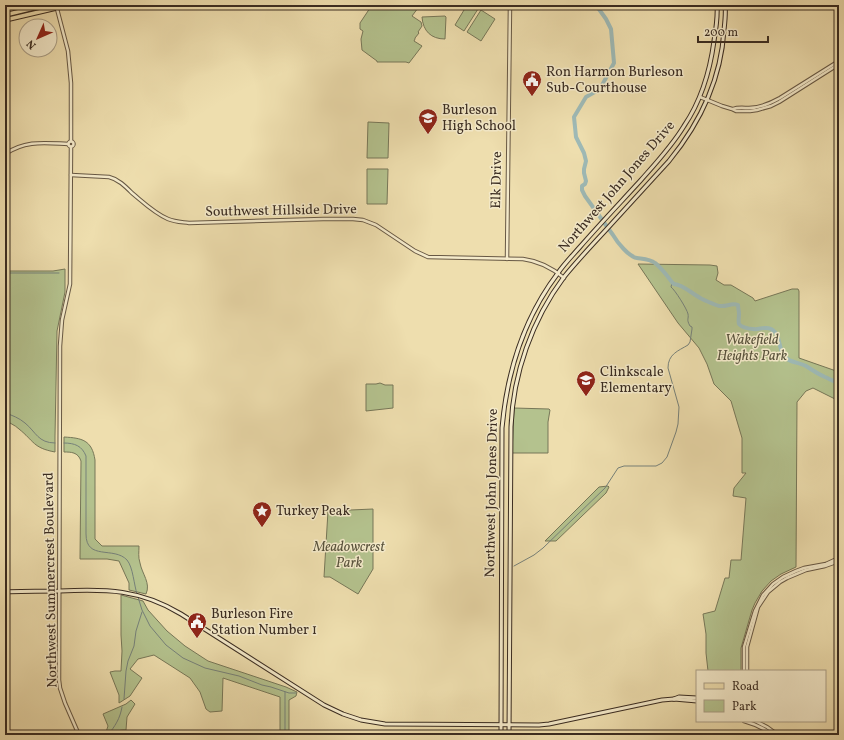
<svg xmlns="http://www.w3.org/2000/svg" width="844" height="740" font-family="Vollkorn,serif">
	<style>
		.green { fill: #b4c28e; stroke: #777758 }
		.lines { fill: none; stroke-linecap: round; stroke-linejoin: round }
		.stream { stroke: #76817a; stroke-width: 1 }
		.river { stroke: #9eb9b5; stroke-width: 4 }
		.tertiary-casing { stroke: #675844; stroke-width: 4.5 }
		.secondary-casing { stroke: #3a2c21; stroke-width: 5 }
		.primary-casing { stroke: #3a2c21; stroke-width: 5.5 }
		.tertiary { stroke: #f4eaca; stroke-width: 2.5 }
		.secondary { stroke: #f4eaca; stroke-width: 3 }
		.primary { stroke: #eedeae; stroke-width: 3.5 }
		.labels { text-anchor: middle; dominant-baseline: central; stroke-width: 3; stroke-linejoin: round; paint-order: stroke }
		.poi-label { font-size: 14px; fill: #3a2c21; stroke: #f4eaca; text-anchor: start }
		.street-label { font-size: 14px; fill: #3a2c21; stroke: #f4eaca }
		.park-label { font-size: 14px; font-style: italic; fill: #58523c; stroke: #f4eaca }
	</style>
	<rect width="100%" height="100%" fill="#eedeae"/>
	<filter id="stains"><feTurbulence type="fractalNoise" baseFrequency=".005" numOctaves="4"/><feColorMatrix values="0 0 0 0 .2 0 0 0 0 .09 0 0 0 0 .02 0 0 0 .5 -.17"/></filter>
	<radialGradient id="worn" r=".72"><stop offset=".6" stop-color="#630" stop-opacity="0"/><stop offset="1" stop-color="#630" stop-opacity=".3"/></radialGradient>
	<g class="green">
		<polygon points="372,5 414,5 418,8 412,16 421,22 422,26 418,32 419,33 415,38 415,39 414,41 422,46 409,63 406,62 377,62 377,61 362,50 361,39 363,31 360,29 360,23"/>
		<polygon points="467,5 472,5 478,9 464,31 455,25"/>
		<polygon points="481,10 495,19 481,41 467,32"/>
		<path d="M445,16L446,17L445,39C431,39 423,31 422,17Z"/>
		<polygon points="368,122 389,123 388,158 367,158"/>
		<polygon points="367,169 388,169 387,204 367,204"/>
		<polygon points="638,264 710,265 717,266 718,273 716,280 724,285 731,285 753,298 755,301 792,289 798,289 799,291 799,358 839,372 839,401 813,388 806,391 797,402 796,567 781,574 771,581 762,591 755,603 752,610 741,648 741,671 708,671 706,653 706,634 703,614 715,611 725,578 729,578 731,560 741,560 746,498 733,496 734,488 746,473 742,473 742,438 731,401 714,384 707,364 699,348 678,323"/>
		<path d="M65,269V292L57,331L55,436V452C33,448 34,441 19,429C15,425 9,423 5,420V271H53Z"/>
		<polygon points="380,383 385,385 393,385 393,408 366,411 366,384 376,384"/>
		<polygon points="514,408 549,409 550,410 548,422 548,453 512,453"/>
		<path d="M64,437C82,438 92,440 95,460V539L102,546H139C139,552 138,557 140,563C142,574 151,583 146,594L129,590V583L119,561L107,559H80L81,461C78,452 71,452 64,452Z"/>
		<polygon points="608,486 609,487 606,493 556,541 545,541 599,487"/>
		<polygon points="373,509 373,569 358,594 330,577 324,577 328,511"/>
		<polygon points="121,595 143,601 148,610 167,631 185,646 208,661 286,687 297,692 296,696 289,700 289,735 280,735 280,697 223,678 222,711 210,712 206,709 200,692 190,678 154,655 138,659 130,669 142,678 130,696 119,703 119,695 110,672 115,671 121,671 122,651 121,635"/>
		<path d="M131,700L135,704L127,717L126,730C121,730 116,730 114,735H105L108,726L103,714L126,704Z"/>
	</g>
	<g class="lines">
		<g class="stream">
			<polyline points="5,273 59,273"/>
			<path d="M5,413C12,415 19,418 25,423C36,432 38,443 55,443"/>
			<path d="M64,443C75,443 82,446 86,456V534C86,561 114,546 127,560C133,567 134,585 137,594"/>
			<path d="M514,566L534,555L543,548L605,488L618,468L624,466H656L662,463L667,457L676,432L678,424L679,407L668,368C668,354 678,351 688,345L690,342L692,329V327L690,326C686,319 689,319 688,314C687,309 675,290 671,287L672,283"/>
			<polyline points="138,597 142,610 150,626 166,645 183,658 205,668 239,676 262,685 271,687 289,693 296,693"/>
			<polyline points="124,699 126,671 128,661 134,646 136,631 142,612"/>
			<path d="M108,735C115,726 120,719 122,707"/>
			<polyline points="285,735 285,692"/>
		</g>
		<path class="river" d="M596,5L606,19L611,29L614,63L600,89L586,97L574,117L576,137L584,153L586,161L584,169V173L586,181L585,184L582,186V190L585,196L613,235C617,242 629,257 637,258C644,259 650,259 655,263C658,265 666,274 668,277C670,279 671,282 674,284C684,285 692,294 702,299C706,301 711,303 716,305C725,309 730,302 738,305C738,308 739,311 739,314C739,317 738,321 739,324C741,327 749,329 753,329C759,330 765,326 771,329C781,334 778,348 784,356C789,363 799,362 806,366C812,370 818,374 825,377C830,379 833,382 839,382"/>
		<defs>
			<g id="tertiary">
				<polyline points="56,5 68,51 71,83 71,141"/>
				<polyline points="700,97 722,106 732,109 736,111 750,111 757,110 771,106 779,102 839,64"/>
				<path d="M733,109C738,107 744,108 749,108C761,108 771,103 780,98L839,61"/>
				<circle cx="71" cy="144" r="2.5"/>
				<polyline points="71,147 70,284 62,320 60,346 59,680 60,688 65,703 79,735"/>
				<path d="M5,154C26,140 44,143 68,144"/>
				<path d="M71,175L109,177C118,179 125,186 132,193C143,202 154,213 168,219C175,222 182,222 189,223L323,219H353L363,220L376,225L415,251L428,257L523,259C539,261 551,267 564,278"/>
				<polyline points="507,259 510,5"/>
				<polyline points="744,671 744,647 755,611 763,595 773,584 783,577 796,571 804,568 826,564 839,558"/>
				<polyline points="747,671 747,647 758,607 768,592 780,582 787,578 806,570 825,566 839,561"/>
				<path d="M744,721C755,724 764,728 773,735"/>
				<polyline points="755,721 767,727 778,735"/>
			</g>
			<g id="secondary">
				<path d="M5,592C23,591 42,591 60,591C106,589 140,589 181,614L324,705L343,714L361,720L385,724L539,725L549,724L662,700L674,699L697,701"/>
				<polyline points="674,699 679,697 697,698"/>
				<path d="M501,735L502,428C507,372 524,318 558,273C564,264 572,256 579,248C599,225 620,203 641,180C656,163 672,146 684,126C701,101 710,71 714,41C716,29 718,17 717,5"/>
				<path d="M509,735L511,427C513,374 532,320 564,277C577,261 591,246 605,231C626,208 647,185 669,161C700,123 721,80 724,30C725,21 726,13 725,5"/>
			</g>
			<g id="primary">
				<polyline points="5,15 46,5"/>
				<polyline points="5,20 69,5"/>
			</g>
		</defs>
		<use href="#tertiary" class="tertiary-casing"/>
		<use href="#secondary" class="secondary-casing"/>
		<use href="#primary" class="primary-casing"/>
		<use href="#tertiary" class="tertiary"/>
		<use href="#secondary" class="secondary"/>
		<use href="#primary" class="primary"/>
	</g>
	<defs>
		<symbol id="civic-pin" viewBox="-11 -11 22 30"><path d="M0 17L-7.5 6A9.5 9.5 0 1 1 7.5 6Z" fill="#8f2418" stroke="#f4eaca"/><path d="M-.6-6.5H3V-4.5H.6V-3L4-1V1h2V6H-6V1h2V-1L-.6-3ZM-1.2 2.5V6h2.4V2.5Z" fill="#fff"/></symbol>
		<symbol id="school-pin" viewBox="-11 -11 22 30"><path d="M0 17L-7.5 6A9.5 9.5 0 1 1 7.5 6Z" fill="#8f2418" stroke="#f4eaca"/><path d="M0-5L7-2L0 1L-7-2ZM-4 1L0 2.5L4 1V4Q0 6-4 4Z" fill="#fff"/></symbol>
		<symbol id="sight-pin" viewBox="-11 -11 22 30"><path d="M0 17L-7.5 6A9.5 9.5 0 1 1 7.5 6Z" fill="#8f2418" stroke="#f4eaca"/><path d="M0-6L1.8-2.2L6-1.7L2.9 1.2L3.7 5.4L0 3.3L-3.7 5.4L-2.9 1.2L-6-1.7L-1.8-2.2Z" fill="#fff"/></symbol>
	</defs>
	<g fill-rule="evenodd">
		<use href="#civic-pin" x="521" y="69" width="22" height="30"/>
		<use href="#school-pin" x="417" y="107" width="22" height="30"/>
		<use href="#school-pin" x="575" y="369" width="22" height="30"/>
		<use href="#sight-pin" x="251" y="500" width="22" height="30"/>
		<use href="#civic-pin" x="186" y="611" width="22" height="30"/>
	</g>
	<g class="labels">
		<g class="poi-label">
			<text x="546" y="72">Ron Harmon Burleson<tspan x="546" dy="16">Sub-Courthouse</tspan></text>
			<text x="442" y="110">Burleson<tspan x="442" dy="16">High School</tspan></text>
			<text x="600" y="372">Clinkscale<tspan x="600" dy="16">Elementary</tspan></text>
			<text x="276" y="511">Turkey Peak</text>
			<text x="211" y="614">Burleson Fire<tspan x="211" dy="16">Station Number 1</tspan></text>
		</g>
		<g class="street-label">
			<text transform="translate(497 180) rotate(-89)">Elk Drive</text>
			<text transform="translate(617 187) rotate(-49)">Northwest John Jones Drive</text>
			<text transform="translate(281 211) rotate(-1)">Southwest Hillside Drive</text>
			<text transform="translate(492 493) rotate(-89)">Northwest John Jones Drive</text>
			<text transform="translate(51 580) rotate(-91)">Northwest Summercrest Boulevard</text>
		</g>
		<g class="park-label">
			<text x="752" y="340">Wakefield<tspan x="752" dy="16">Heights Park</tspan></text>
			<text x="349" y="547">Meadowcrest<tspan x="349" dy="16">Park</tspan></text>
		</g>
	</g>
	<rect width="844" height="740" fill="none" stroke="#eedeae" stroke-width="20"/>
	<rect x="6" y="6" width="832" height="728" fill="none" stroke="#3a2c21" stroke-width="2"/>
	<rect x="10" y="10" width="824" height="720" fill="none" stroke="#3a2c21"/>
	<rect x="696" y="670" width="130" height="52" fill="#f4eaca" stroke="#aa9e86"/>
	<rect x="704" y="683" width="20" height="6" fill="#eedeae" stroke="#aa9e86"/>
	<text x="732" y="690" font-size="12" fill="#3a2c21">Road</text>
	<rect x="704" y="700" width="20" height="12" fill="#b4c28e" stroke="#aa9e86"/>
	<text x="732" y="710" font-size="12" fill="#3a2c21">Park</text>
	<g transform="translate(38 38) rotate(225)"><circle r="19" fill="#f4eaca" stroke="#aa9e86"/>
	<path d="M0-3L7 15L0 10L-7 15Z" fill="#8f2418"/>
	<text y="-6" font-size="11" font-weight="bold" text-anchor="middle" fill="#3a2c21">N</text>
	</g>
	<path d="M698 36v6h70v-6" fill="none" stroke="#3a2c21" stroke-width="2"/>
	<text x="704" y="36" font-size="12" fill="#3a2c21" stroke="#f4eaca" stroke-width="3" paint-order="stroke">200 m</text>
	<rect width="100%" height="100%" filter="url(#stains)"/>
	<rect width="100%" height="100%" fill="url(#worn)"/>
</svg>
